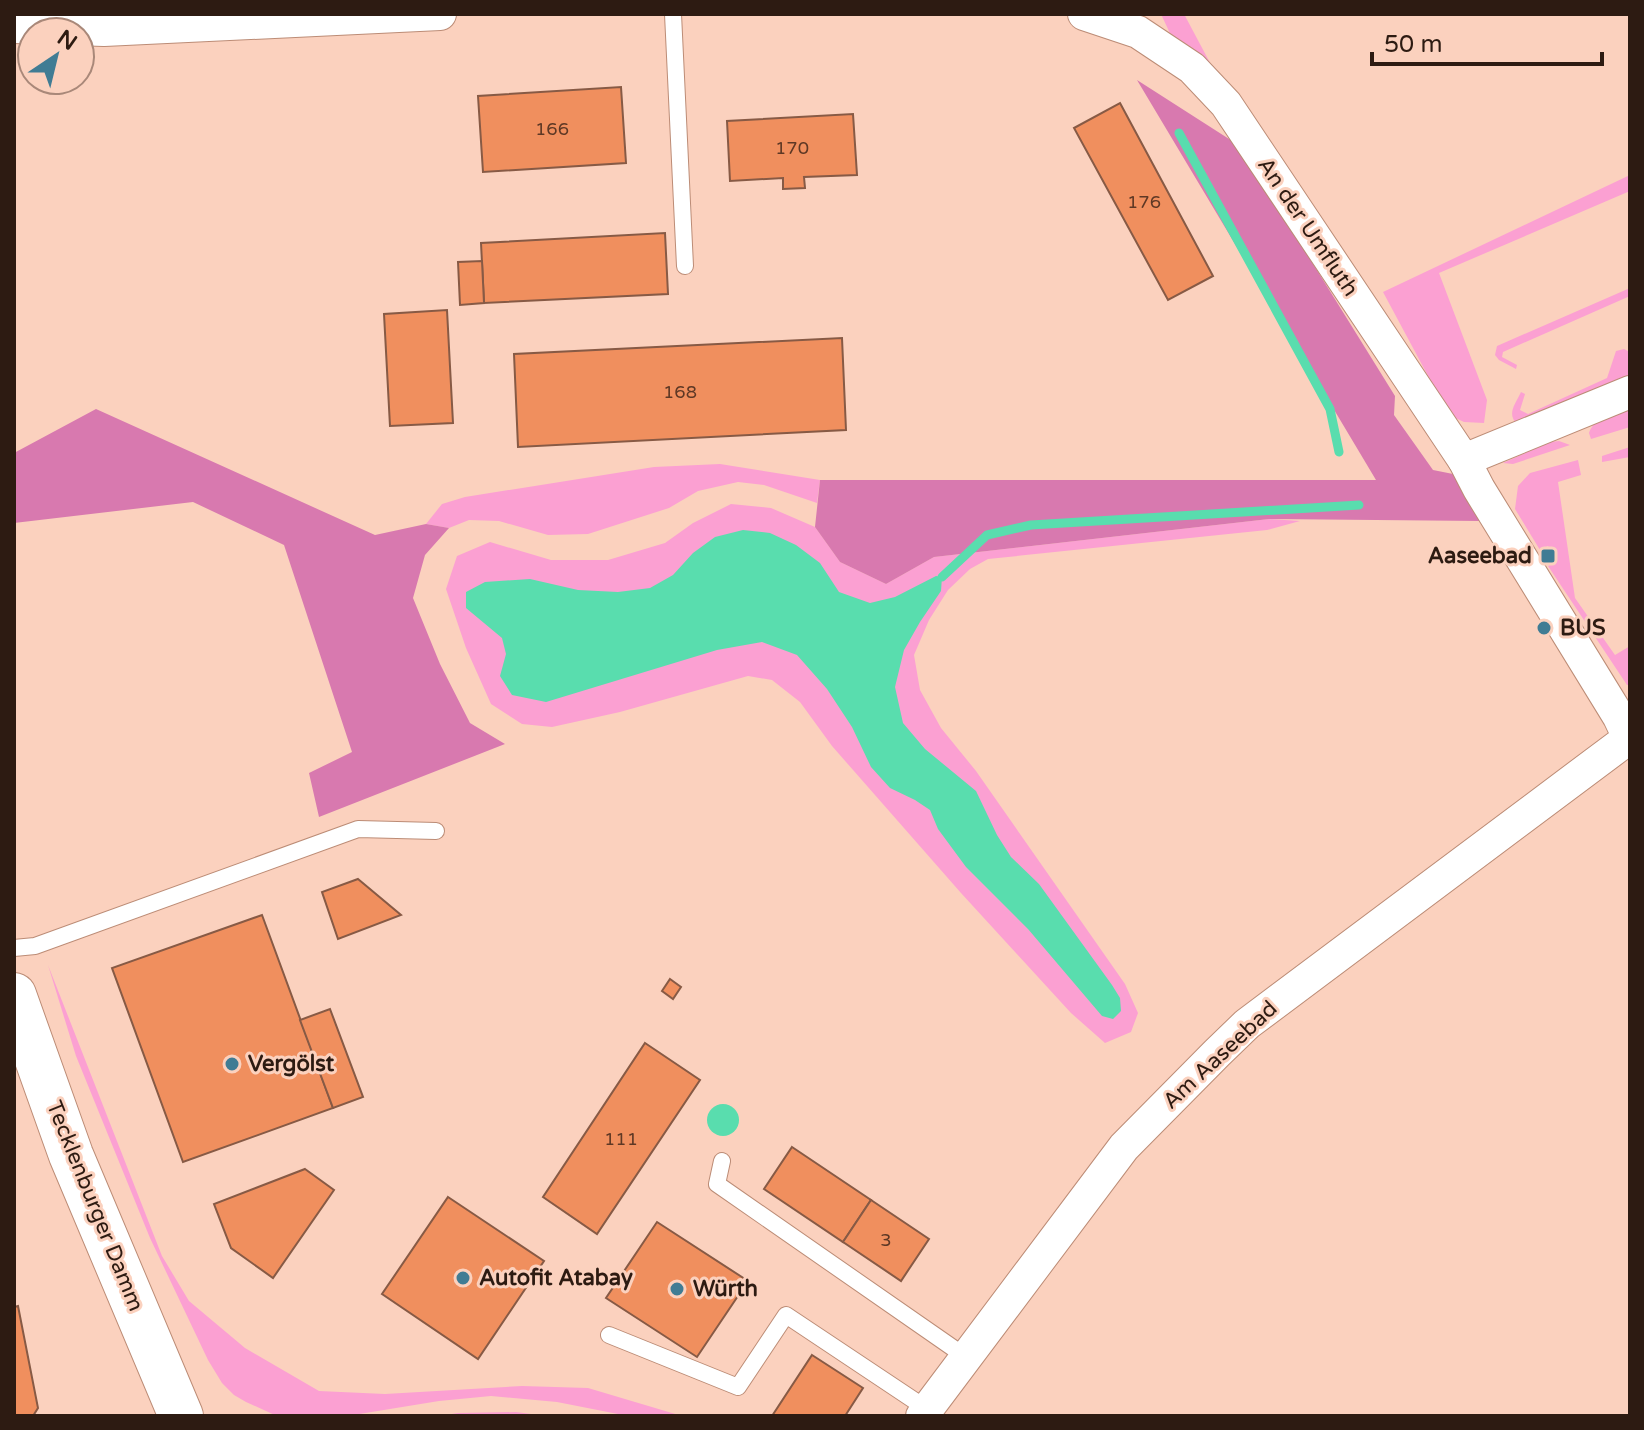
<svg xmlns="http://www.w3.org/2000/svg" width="1644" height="1430" font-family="'Varela Round',sans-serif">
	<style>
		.green { fill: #fba0d2 }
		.forest { fill: #d879af }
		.water { fill: #59ddae }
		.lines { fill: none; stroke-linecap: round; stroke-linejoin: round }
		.stream { stroke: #59ddae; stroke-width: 9 }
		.building { fill: #f08f5e; stroke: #875a45; stroke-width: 2 }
		.lane-casing { stroke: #bc8c76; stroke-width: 18 }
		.street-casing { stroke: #bc8c76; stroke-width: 34 }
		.secondary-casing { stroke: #bc8c76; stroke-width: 46 }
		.lane { stroke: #fff; stroke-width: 16 }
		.street { stroke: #fff; stroke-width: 32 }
		.secondary { stroke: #fff; stroke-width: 44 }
		.poi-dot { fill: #407c94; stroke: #fbd1be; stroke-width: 3 }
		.labels { text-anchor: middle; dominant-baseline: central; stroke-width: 6; stroke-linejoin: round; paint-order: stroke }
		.number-label { font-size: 18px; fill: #5e3825 }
		.street-label { font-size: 22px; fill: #2d1b12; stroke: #fbd1be }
		.poi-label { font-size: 22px; font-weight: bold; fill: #2d1b12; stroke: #fbd1be; text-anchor: start }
	</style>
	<rect width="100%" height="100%" fill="#fbd1be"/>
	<g class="green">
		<polygon points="1161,14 1184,14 1217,76 1174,42"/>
		<polygon points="1630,175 1630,191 1439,273 1487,400 1484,423 1464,422 1449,415 1383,292"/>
		<polygon points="1630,288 1630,296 1503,352 1502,357 1517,365 1516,369 1499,360 1495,355 1497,346"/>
		<path d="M1624,349L1630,352V377L1518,425C1506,414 1515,405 1521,392L1525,394L1520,410L1528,414L1607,378L1616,351Z"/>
		<path d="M1623,411H1630V427L1591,439L1589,433C1594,418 1610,415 1623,411Z"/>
		<polygon points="1559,441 1570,445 1513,464 1503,463 1550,442"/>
		<polygon points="1630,447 1630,457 1602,462 1602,456"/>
		<polygon points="1578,460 1581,475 1558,482 1575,598 1615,655 1630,646 1630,685 1627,685 1548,566 1556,561 1548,546 1540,550 1515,509 1518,486 1530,473"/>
		<polygon points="720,464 820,480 817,503 764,485 738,482 698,491 669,508 588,534 548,535 499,521 469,520 449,528 426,524 442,504 465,497 654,467"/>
		<polygon points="731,504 771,508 815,527 840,562 886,584 934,557 1269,519 1300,521 1267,530 988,559 970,569 948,590 929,620 914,655 920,690 941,728 976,771 1125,984 1138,1013 1131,1032 1105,1043 1071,1013 961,893 832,746 800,702 772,680 748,676 620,712 552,727 522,724 491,704 466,648 446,589 457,556 490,542 551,560 608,560 665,543 693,523"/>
		<polygon points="48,965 162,1256 189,1301 245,1348 319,1391 385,1394 522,1386 588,1388 682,1416 628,1416 557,1402 491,1396 439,1401 347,1416 277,1416 246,1402 234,1395 222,1383 208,1360 150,1238 76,1056"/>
		<polygon points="516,1412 546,1416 439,1416 458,1413"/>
	</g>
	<g class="forest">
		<polygon points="1137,80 1240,146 1395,396 1394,415 1433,470 1453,474 1482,521 1269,519 934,557 886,584 840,562 815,527 820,480 1376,480"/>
		<polygon points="96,409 375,535 426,524 449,528 425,555 413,598 440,664 470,723 505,744 319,817 309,773 352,752 284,545 193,502 14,523 14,453"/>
	</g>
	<g class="water">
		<polygon points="743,530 770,533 796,545 820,563 839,592 870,603 895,597 936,576 942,577 941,591 920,622 904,650 895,687 903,723 925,749 976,791 997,835 1011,857 1039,884 1112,985 1120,998 1121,1011 1113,1019 1102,1016 1028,929 966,867 938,829 930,810 915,800 890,788 871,767 852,727 827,689 797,655 762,642 717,650 546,702 512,695 500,676 506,654 502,638 466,608 466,592 485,582 530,579 578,590 618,592 650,588 673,575 693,553 715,537"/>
		<circle cx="723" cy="1120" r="16"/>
	</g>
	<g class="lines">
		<g class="stream">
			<polyline points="1179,133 1330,409 1339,452"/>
			<polyline points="942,577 987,535 1031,525 1359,505"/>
		</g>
	</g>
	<g class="building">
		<polygon points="621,87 626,163 483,172 478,96"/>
		<polygon points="1120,103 1213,276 1168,300 1074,128"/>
		<polygon points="853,114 857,175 804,177 805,188 783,189 783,178 730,181 727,121"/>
		<polygon points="665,233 668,294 484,303 481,243"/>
		<polygon points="482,261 484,303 460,305 458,262"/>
		<polygon points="447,310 453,423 390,426 384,314"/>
		<polygon points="842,338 846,430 518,447 514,354"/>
		<polygon points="358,879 401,915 338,939 322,892"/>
		<polygon points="262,915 333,1108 183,1162 112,968"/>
		<polygon points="670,979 681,987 673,999 662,991"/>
		<polygon points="330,1009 363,1097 333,1108 300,1020"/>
		<polygon points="645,1043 700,1080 597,1234 543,1197"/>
		<polygon points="792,1147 871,1200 843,1242 764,1189"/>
		<polygon points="305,1169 334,1190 273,1278 231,1248 214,1204"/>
		<polygon points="448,1197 544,1261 478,1359 382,1294"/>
		<polygon points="871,1200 929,1239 901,1281 843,1242"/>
		<polygon points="657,1222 748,1281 697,1357 606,1298"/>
		<polygon points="18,1306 38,1408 33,1416 14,1416 14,1307"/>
		<polygon points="812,1355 863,1388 845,1416 772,1416"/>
	</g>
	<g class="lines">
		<defs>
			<g id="lane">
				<polyline points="673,14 685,266"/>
				<polyline points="14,948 35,946 358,829 436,831"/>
				<polyline points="722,1161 717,1184 966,1357"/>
				<polyline points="609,1335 738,1387 786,1315 927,1409"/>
			</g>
			<g id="street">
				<polyline points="1084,14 1138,32 1192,68 1226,104 1464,460 1479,489 1619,717 1630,740"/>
				<polyline points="14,27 104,30 440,14"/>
				<polyline points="1464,460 1630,392"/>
				<polyline points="922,1416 1124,1147 1217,1053 1247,1024 1629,738"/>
			</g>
			<polyline id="secondary" points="14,995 71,1155 181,1416"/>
		</defs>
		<use href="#lane" class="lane-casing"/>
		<use href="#street" class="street-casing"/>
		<use href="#secondary" class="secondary-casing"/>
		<use href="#lane" class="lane"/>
		<use href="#street" class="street"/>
		<use href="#secondary" class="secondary"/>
	</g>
	<g class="poi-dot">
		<rect x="1540" y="548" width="16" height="16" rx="4"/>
		<circle cx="1544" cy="628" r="8"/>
		<circle cx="232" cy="1064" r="8"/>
		<circle cx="463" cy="1278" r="8"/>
		<circle cx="677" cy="1289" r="8"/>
	</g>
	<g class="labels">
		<g class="number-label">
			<text x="552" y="129">166</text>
			<text x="792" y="148">170</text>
			<text x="1144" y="202">176</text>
			<text x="680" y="392">168</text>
			<text x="621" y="1139">111</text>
			<text x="886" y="1240">3</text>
		</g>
		<g class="street-label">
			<text transform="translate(1308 227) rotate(56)">An der Umfluth</text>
			<text transform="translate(1220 1055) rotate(-43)">Am Aaseebad</text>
			<text transform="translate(95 1206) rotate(68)">Tecklenburger Damm</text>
		</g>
		<g class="poi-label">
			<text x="1532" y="556" text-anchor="end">Aaseebad</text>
			<text x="1560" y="628">BUS</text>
			<text x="248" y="1064">Vergölst</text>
			<text x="479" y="1278">Autofit Atabay</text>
			<text x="693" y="1289">Würth</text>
		</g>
	</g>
	<rect width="1644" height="1430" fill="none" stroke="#2d1b12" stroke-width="32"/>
	<g transform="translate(56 56) rotate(35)"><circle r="38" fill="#fbd1be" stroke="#a98879" stroke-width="2"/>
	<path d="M0-6L14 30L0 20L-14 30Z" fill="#407c94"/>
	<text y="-12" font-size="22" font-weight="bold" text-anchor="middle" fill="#2d1b12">N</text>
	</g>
	<path d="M1372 52v12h230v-12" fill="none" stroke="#2d1b12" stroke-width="4"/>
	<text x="1384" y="52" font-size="24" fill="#2d1b12" stroke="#fbd1be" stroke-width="6" paint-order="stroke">50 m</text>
</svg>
